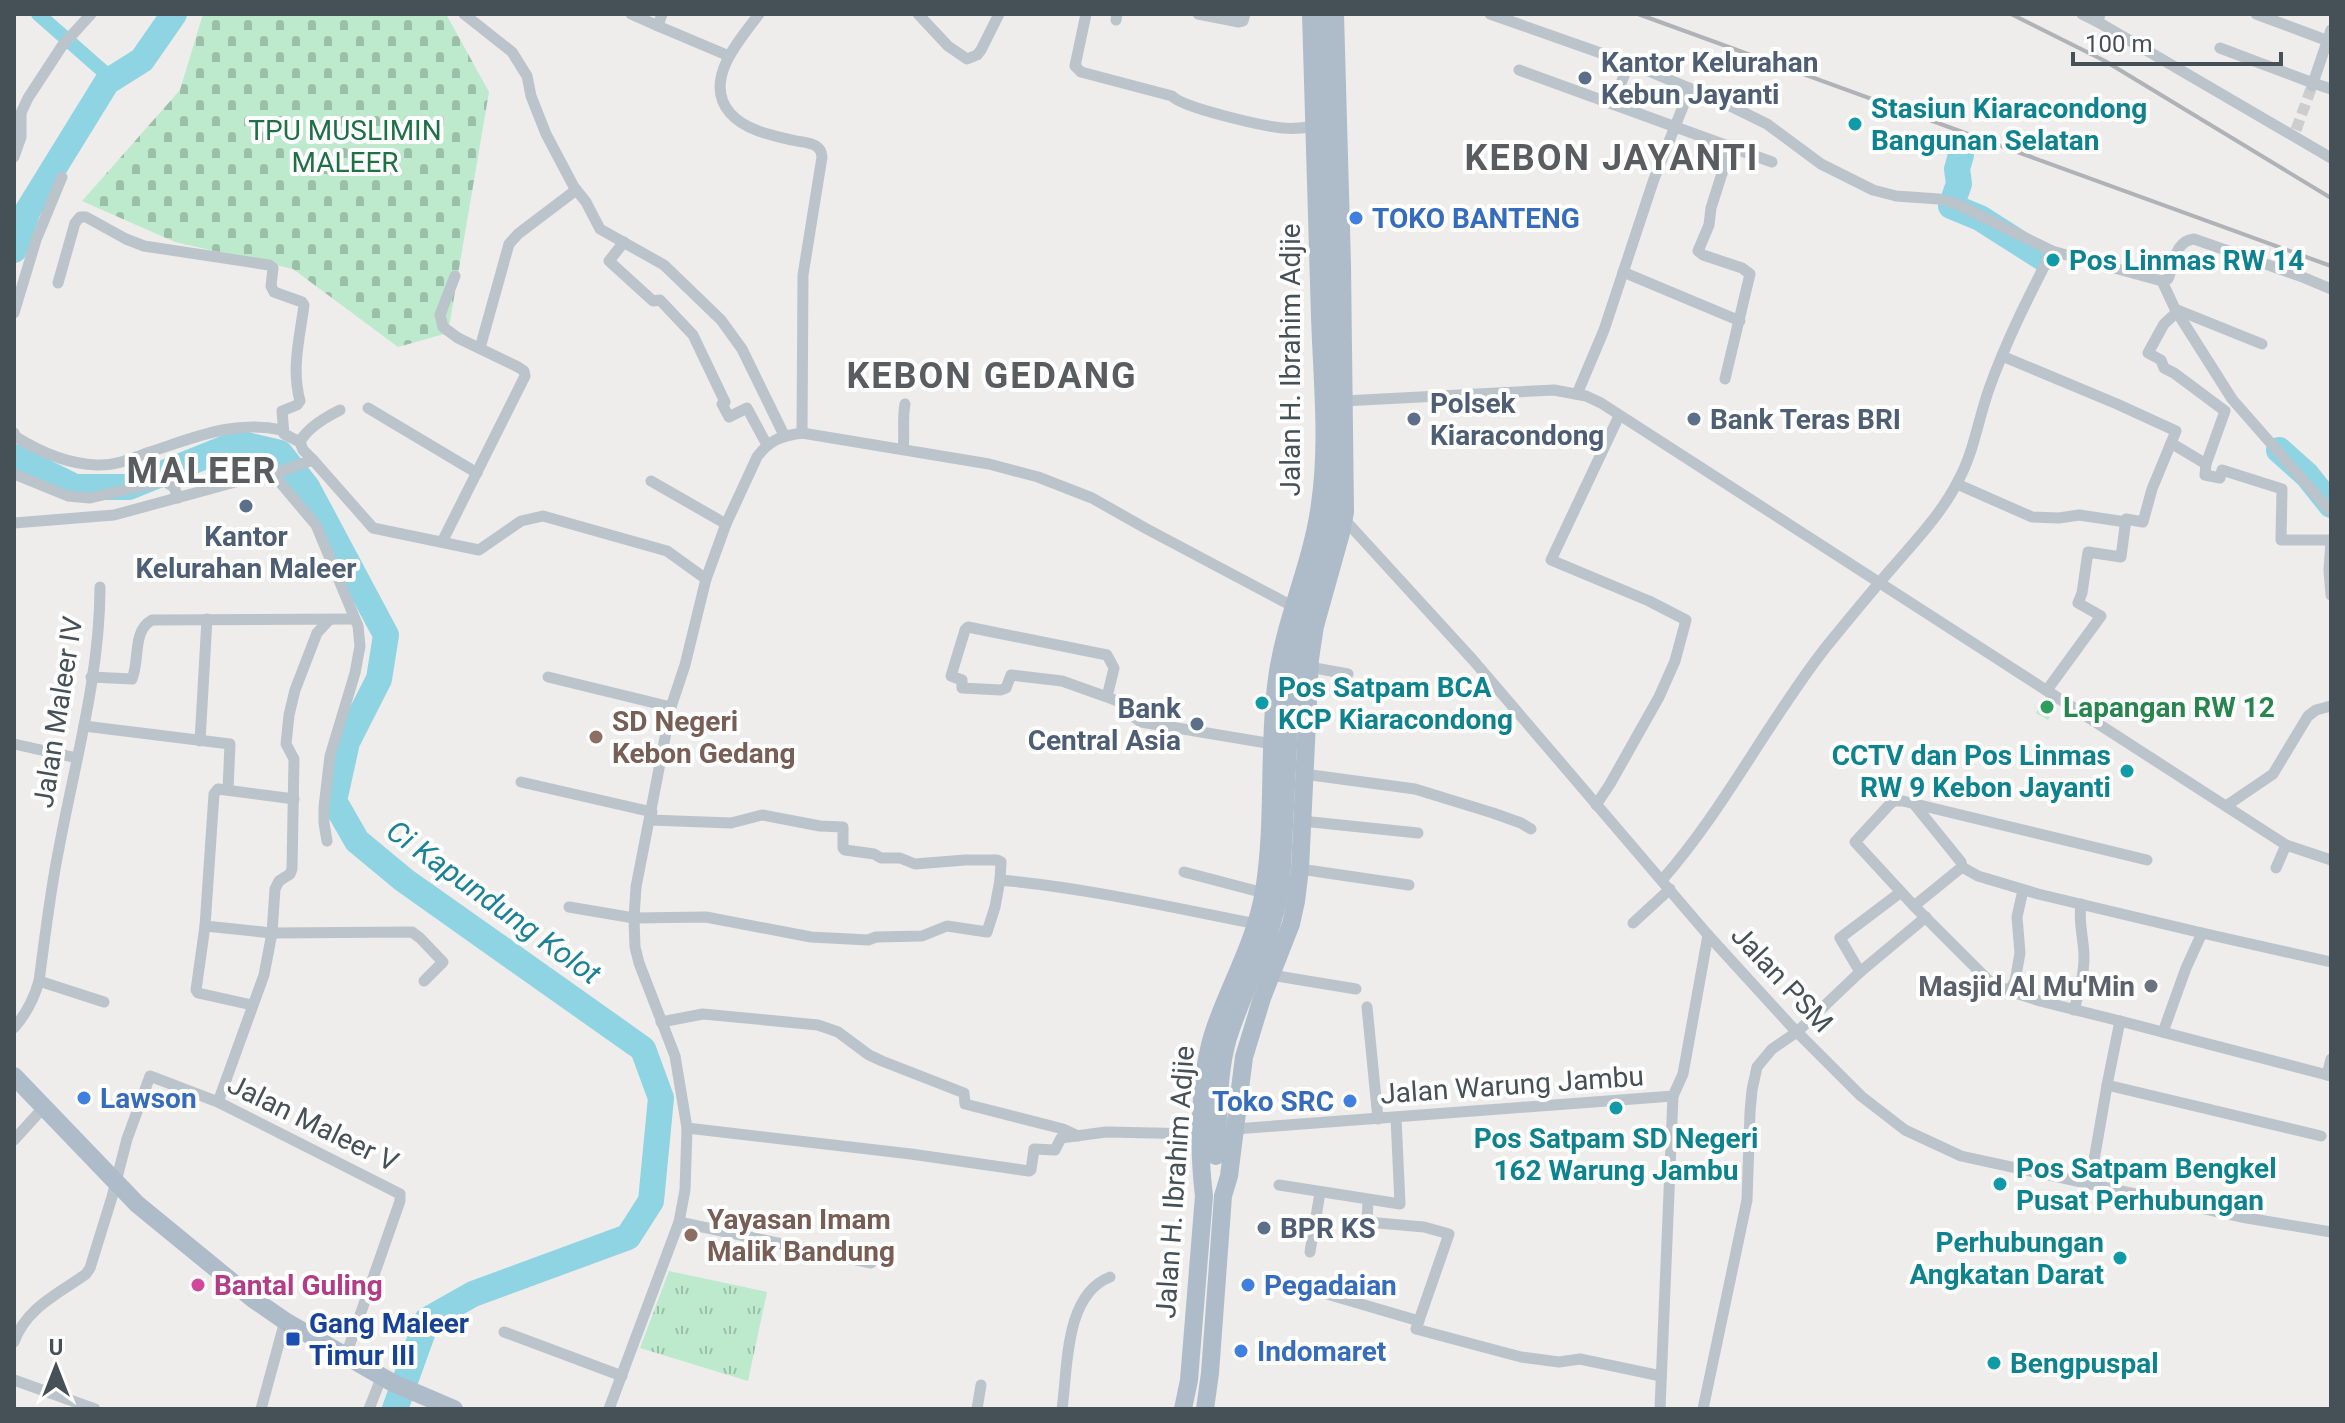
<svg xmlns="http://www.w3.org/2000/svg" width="2345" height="1423" font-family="Roboto,sans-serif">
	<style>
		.grass { fill: url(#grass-tufts) }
		.cemetery { fill: url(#cemetery-stones) }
		.green { fill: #bde9cd }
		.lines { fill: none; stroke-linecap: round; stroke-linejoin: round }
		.canal { stroke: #8ed4e3; stroke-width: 14 }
		.river { stroke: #8ed4e3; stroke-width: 26 }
		.minor-tunnel { stroke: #cdcdce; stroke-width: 11; stroke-dasharray: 11 5.5; stroke-linecap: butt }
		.minor { stroke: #bbc4ca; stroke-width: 11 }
		.primary { stroke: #aebcc9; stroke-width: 18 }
		.rail { stroke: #afb2b6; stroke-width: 4 }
		.primary-bridge { stroke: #aebcc9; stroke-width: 18 }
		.service-dot { fill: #5c6f8a; stroke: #fff; stroke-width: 3 }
		.culture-dot { fill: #0f9aa8; stroke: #fff; stroke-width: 3 }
		.shop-dot { fill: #3f7fe0; stroke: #fff; stroke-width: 3 }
		.leisure-dot { fill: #2e9e5b; stroke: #fff; stroke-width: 3 }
		.education-dot { fill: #8d6e63; stroke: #fff; stroke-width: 3 }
		.worship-dot { fill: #6b7280; stroke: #fff; stroke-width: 3 }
		.hotel-dot { fill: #d1479c; stroke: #fff; stroke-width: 3 }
		.transit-dot { fill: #1a4fb4; stroke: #fff; stroke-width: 3 }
		.labels { text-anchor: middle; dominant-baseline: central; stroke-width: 8; stroke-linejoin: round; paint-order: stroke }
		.service-label { font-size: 28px; font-weight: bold; fill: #4e5e75; stroke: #fff; text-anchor: start }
		.culture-label { font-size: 28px; font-weight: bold; fill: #0d838f; stroke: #fff; text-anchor: start }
		.park-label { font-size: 28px; fill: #1e7145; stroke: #fff }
		.shop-label { font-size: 28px; font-weight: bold; fill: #366cbe; stroke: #fff; text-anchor: start }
		.street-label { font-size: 28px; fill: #465057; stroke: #fff }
		.leisure-label { font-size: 28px; font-weight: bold; fill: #27864d; stroke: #fff; text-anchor: start }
		.education-label { font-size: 28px; font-weight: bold; fill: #785e54; stroke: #fff; text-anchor: start }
		.worship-label { font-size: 28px; font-weight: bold; fill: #5b616d; stroke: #fff; text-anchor: end }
		.hotel-label { font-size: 28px; font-weight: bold; fill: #b23c85; stroke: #fff; text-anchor: start }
		.transit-label { font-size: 28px; font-weight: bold; fill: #164399; stroke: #fff; text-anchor: start }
		.water-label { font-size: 30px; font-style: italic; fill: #198198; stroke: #fff }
		.district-label { font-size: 36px; font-weight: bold; letter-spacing: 2px; fill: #595d60; stroke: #fff }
	</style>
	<defs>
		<pattern id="grass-tufts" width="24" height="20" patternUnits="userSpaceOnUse" patternTransform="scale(2)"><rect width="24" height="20" fill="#bde9cd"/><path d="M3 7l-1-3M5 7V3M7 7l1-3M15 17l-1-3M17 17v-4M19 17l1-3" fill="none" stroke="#9bbfa9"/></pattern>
		<pattern id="cemetery-stones" width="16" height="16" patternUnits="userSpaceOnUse" patternTransform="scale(2)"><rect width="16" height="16" fill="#bde9cd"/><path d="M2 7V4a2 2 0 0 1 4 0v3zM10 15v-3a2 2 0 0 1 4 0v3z" fill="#9bbfa9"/></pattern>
	</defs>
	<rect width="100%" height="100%" fill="#efecec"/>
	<polygon class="grass" points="669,1271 767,1292 748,1381 640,1348"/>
	<polygon class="cemetery" points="203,14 446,14 489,92 448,333 398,347 293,269 175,242 82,201 180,90"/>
	<polygon class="green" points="2047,694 2058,701 2048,720 2036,713"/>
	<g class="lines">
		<polyline class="canal" points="38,14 112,79"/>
		<g class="river">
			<polyline points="1961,155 1957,169 1959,184 1951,206 1980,218 2043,258"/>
			<polyline points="14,250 28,210 107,82 142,60 174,14"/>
			<polyline points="2279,450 2307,475 2331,505"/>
			<polyline points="14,457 75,487 129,487 238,443 280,453 307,487 386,635 379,679 347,742 334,801 357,841 404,880 643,1049 661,1098 651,1201 628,1237 473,1294 427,1320 395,1409"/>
		</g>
		<polyline class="minor-tunnel" points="2296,130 2312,86"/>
		<g class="minor">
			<polyline points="464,14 512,52 527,76 531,96 546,134 574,187 586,202 600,229 664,265 721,320 742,349 784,435"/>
			<polyline points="631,14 658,26"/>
			<polyline points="662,14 658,26 729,56"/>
			<path d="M759,14C740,40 702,80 730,113C745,130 770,135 792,140C799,142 810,142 816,146C821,150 821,151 822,157L803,275L802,433"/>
			<polyline points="918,14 948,46 967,59 977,55 981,50 999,14"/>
			<path d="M1086,14L1075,66L1081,72L1172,96C1183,108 1263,126 1282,128C1293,129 1304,128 1314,126"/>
			<polyline points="1198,14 1239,22 1243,21 1245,14"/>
			<path d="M1490,14L1629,63L1718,100L1767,124L1821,164L1873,190L1896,196L1939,199L1957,204L2052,251L2162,281L2168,279C2175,264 2174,241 2194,239L2300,276L2331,289"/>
			<polyline points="2082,14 2098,22"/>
			<polyline points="2100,14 2098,22 2331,158"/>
			<polyline points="2256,14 2331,42"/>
			<polyline points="1116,20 1117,14"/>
			<polyline points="2220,48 2313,83 2331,30"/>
			<polyline points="1519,70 1772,162"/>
			<polyline points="2312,86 2313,83 2331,89"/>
			<polyline points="1613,104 1629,63"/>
			<polyline points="14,157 21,137 21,113 28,98 62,46 91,14"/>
			<polyline points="624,242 609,261 653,301 660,300 693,335 725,402 722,404 729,417 747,408 767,445"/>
			<polyline points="1623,272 1740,321"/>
			<polyline points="2162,281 2175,309 2232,399 2331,512"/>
			<path d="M58,283L75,223L80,217H86L126,239L144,246L269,265L273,268L271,286L274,292L302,302L304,305C300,337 291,368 300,401L297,405L282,411L284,434L300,442"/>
			<polyline points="2175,309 2262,344"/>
			<polyline points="14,313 36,240 62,177"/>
			<polyline points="480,348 509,244 518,234 576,190"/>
			<polyline points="2002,356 2117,404 2176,431 2152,489 2143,522 2126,519 2121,557 2088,552 2082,593 2078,603 2101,616 2047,690"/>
			<polyline points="1725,379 1750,274 1742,268 1703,255 1698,251 1709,225 1711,208 1730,148"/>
			<polyline points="1577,394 1604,330 1654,179 1690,89"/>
			<polyline points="1343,401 1554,390 1586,396 1601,403 2286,845 2331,860"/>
			<polyline points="368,408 477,473"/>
			<path d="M14,433L16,437C40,452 68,464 97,465C116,466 133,458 150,452C196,437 233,420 282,430"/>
			<polyline points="300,442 303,450 313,460 373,528 479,550 521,521 543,516 667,551 706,579"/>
			<path d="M300,442C307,428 326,417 340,410"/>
			<polyline points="2171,443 2206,464 2225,411 2174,373 2164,368 2161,360 2148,353 2164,324 2177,312"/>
			<path d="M903,449C905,433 902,420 905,404"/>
			<polyline points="2206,464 2205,475 2220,478 2222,470 2282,489 2281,540 2331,540 2329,570 2331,595"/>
			<polyline points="14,474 68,496 90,498 164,481 174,487 178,498"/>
			<polyline points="273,474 316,525 358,626 360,646 355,673 330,756 324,807 324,823 327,841"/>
			<polyline points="651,481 726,524"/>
			<polyline points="1957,484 2032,517 2059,518 2079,515 2126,522"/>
			<polyline points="1344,519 1473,660 1708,935 1792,1027 1861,1096 1905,1130 1961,1156 2241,1217 2331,1232"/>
			<polyline points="14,523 114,515 261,475 273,474 313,460"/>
			<polyline points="442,542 525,376 524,371 518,367 458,338 443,327 440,315 455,276"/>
			<polyline points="1309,667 1348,674"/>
			<path d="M91,677L132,679C140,660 132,631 152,620L354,619"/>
			<polyline points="548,677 671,707"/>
			<polyline points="1107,697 1114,668 1107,655 968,627 965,630 951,676 962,680 962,688 1001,690 1006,688 1011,675 1062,681 1107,697 1122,703 1131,715 1141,722 1273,744"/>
			<polyline points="84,726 230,744 228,790"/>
			<polyline points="200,741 207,619"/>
			<polyline points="14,744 77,758"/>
			<polyline points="1304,774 1415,789 1493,813 1521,823 1531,829"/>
			<polyline points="521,782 652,812"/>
			<polyline points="1914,804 1961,862 1962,867 1978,876 2038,894 2202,933"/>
			<polyline points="1596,805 1610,784 1659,697 1675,661 1686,620 1649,601 1551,560 1619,416"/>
			<polyline points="2226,806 2273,774 2308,716 2316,710 2331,706"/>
			<path d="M650,820L731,823L762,815L820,826L843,827V848L845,850L874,854L881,858H900L915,864L965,860H997L1001,862L1000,880C1086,888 1171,907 1256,924"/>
			<polyline points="1302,821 1418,833"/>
			<polyline points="2276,868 2286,845"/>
			<polyline points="1300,869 1409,885"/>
			<polyline points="1184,872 1264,893"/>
			<path d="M1662,880C1724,810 1768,721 1826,647C1848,620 1870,593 1892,568C1916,540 1942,513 1958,481C1974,452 1978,420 1989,389C2006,341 2029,296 2052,251"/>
			<polyline points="1914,906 1962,867"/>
			<polyline points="569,907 634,918 706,917 811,937 868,940 876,937 922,936 947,926 987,932 995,907 1000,880"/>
			<polyline points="1633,923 1670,889"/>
			<polyline points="205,926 272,933 412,932 420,938 443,962 424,981"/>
			<polyline points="1860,972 1840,938 1901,892"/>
			<polyline points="1271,975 1356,989"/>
			<polyline points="39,981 104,1002"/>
			<polyline points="2009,991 2015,981 2020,953 2017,917 2023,890"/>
			<polyline points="252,1005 198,993 196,990 205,926 214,794 218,789 294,799"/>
			<polyline points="1367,1007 1378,1119"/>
			<path d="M2074,1010C2079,992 2084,975 2084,957C2084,939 2078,923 2081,904"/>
			<polyline points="2120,1021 2040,1001 2009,991 1988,980 1914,906 1855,842 1890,804 1894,801 1903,801 2147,860"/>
			<polyline points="661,1022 703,1014 818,1025 838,1032 869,1055 882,1061 964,1093 965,1104 1063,1129 1078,1136"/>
			<path d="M14,1028C26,1014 34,999 39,981C45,937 50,892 59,848C75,762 100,675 100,587"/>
			<polyline points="2163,1032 2186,968 2202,933 2331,962"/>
			<polyline points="2327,1075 2331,1059"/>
			<polyline points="2107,1085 2321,1136"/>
			<polyline points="218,1102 264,975 272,933 275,889 279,881 290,874 292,869 294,759 286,744 289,715 295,690 317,633 329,620"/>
			<polyline points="687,1128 911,1154 1029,1171 1031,1170 1034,1149 1055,1150 1061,1138 1106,1132 1201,1134"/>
			<polyline points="1235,1129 1673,1096"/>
			<polyline points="14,1140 44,1107"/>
			<polyline points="2090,1183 2108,1080 2120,1021 2331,1076"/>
			<polyline points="1279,1185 1400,1204 1396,1118"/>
			<polyline points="1368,1201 1367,1222 1424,1227 1449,1234 1416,1329 1521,1357 1559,1362 1580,1359 1661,1376"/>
			<polyline points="679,1222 871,1263"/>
			<polyline points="1310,1252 1320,1193"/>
			<polyline points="1327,1294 1419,1321"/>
			<polyline points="504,1332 622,1376"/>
			<path d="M14,1342C26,1308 58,1294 86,1274L90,1268L112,1197L127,1139L150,1076L218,1102L400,1194V1201L346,1355"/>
			<polyline points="14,1380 95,1409"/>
			<polyline points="261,1409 285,1321"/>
			<polyline points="369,1409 382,1376"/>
			<path d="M609,1409L679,1222L685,1190L687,1128L675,1056L639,963L635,947L634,918L636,887L671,707L685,665L706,579L726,524L757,457C769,440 781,436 802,433L989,464L1038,477L1092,498L1145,528L1292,606"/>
			<polyline points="977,1409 981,1385"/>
			<path d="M1062,1409C1068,1368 1064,1295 1110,1277"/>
			<polyline points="1660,1409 1673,1096 1683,1074 1708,935"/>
			<polyline points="1703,1409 1747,1200 1750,1112 1752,1090 1757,1067 1772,1049 1797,1032 1860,972 1926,917"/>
		</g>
		<g class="primary">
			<polyline points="14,1076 137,1204 253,1299 285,1321 393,1383 454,1409"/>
			<path d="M1183,1409L1189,1380L1204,1196C1198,1148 1199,1074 1215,1028C1231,982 1256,940 1264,891C1275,823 1268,754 1276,686C1283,622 1312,566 1320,504C1329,443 1322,378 1320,317C1317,216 1314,115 1311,14"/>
			<polyline points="1205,1409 1210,1373 1223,1196 1229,1176 1244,1057 1262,998 1291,924 1296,901 1300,869 1310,659 1315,626 1341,533 1345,512 1342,264 1335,14"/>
		</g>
		<g class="rail">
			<polyline points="1638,14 2331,266"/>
			<polyline points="2011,14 2105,61 2331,198"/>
		</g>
		<path class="primary-bridge" d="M1216,1156C1219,1118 1217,1075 1228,1038C1244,987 1272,940 1281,886L1291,687L1295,648L1326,527L1333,455V375L1323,14"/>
	</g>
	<g class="service-dot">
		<circle cx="1585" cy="78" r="8"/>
		<circle cx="1414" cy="419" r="8"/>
		<circle cx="1694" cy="419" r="8"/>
		<circle cx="246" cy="506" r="8"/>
		<circle cx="1197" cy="724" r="8"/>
		<circle cx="1264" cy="1228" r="8"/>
	</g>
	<g class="culture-dot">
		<circle cx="1855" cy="124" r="8"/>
		<circle cx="2053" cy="260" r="8"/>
		<circle cx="1262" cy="703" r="8"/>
		<circle cx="2127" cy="771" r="8"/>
		<circle cx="1616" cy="1108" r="8"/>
		<circle cx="2000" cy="1184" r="8"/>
		<circle cx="2120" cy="1258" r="8"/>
		<circle cx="1994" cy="1363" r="8"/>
	</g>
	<g class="shop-dot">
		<circle cx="1356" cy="218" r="8"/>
		<circle cx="84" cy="1098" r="8"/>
		<circle cx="1350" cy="1101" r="8"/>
		<circle cx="1248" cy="1285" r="8"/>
		<circle cx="1241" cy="1351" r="8"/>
	</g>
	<circle class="leisure-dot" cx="2047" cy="707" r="8"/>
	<g class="education-dot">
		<circle cx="596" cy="737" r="8"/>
		<circle cx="691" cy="1235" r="8"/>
	</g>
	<circle class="worship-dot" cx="2151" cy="986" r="8"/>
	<circle class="hotel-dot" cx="198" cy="1285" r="8"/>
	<rect class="transit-dot" x="285" y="1331" width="16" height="16" rx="4"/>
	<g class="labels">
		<g class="service-label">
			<text x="1601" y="62">Kantor Kelurahan<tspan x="1601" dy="32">Kebun Jayanti</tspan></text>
			<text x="1430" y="403">Polsek<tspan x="1430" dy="32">Kiaracondong</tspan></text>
			<text x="1710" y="419">Bank Teras BRI</text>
			<text x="246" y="536" text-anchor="middle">Kantor<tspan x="246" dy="32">Kelurahan Maleer</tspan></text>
			<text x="1181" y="708" text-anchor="end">Bank<tspan x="1181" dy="32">Central Asia</tspan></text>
			<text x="1280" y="1228">BPR KS</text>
		</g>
		<g class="culture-label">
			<text x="1871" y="108">Stasiun Kiaracondong<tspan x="1871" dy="32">Bangunan Selatan</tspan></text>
			<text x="2069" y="260">Pos Linmas RW 14</text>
			<text x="1278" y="687">Pos Satpam BCA<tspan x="1278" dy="32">KCP Kiaracondong</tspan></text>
			<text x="2111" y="755" text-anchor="end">CCTV dan Pos Linmas<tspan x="2111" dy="32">RW 9 Kebon Jayanti</tspan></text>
			<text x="1616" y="1138" text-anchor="middle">Pos Satpam SD Negeri<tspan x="1616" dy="32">162 Warung Jambu</tspan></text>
			<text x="2016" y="1168">Pos Satpam Bengkel<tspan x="2016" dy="32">Pusat Perhubungan</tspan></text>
			<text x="2104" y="1242" text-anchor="end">Perhubungan<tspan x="2104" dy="32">Angkatan Darat</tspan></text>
			<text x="2010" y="1363">Bengpuspal</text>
		</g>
		<g class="park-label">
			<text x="345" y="130">TPU MUSLIMIN<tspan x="345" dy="32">MALEER</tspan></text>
		</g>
		<g class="shop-label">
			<text x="1372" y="218">TOKO BANTENG</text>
			<text x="100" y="1098">Lawson</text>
			<text x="1334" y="1101" text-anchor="end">Toko SRC</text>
			<text x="1264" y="1285">Pegadaian</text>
			<text x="1257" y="1351">Indomaret</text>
		</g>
		<g class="street-label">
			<text transform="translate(1290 360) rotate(-90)">Jalan H. Ibrahim Adjie</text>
			<text transform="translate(58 712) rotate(-81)">Jalan Maleer IV</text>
			<text transform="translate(1782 979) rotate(47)">Jalan PSM</text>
			<text transform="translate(1512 1085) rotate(-4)">Jalan Warung Jambu</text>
			<text transform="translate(313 1123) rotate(26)">Jalan Maleer V</text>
			<text transform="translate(1175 1182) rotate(-86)">Jalan H. Ibrahim Adjie</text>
		</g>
		<g class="leisure-label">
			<text x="2063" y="707">Lapangan RW 12</text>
		</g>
		<g class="education-label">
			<text x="612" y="721">SD Negeri<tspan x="612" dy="32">Kebon Gedang</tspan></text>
			<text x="707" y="1219">Yayasan Imam<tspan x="707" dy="32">Malik Bandung</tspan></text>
		</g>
		<g class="worship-label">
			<text x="2135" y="986">Masjid Al Mu'Min</text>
		</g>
		<g class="hotel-label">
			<text x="214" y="1285">Bantal Guling</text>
		</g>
		<g class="transit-label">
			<text x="309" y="1323">Gang Maleer<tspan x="309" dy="32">Timur III</tspan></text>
		</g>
		<g class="water-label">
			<text transform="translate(494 902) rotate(36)">Ci Kapundung Kolot</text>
		</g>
		<g class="district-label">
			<text x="1612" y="158">KEBON JAYANTI</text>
			<text x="992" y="376">KEBON GEDANG</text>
			<text x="202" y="471">MALEER</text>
		</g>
	</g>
	<rect width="2345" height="1423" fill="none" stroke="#465057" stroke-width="32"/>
	<g transform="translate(56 1367)" stroke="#ffffff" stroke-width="6" paint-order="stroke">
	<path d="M0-6L14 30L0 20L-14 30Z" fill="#465057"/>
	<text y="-12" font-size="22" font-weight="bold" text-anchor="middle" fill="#465057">U</text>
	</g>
	<path d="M2073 52v12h208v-12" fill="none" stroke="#465057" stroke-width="4"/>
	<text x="2085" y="52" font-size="24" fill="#465057" stroke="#ffffff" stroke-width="6" paint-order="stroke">100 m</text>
</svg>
